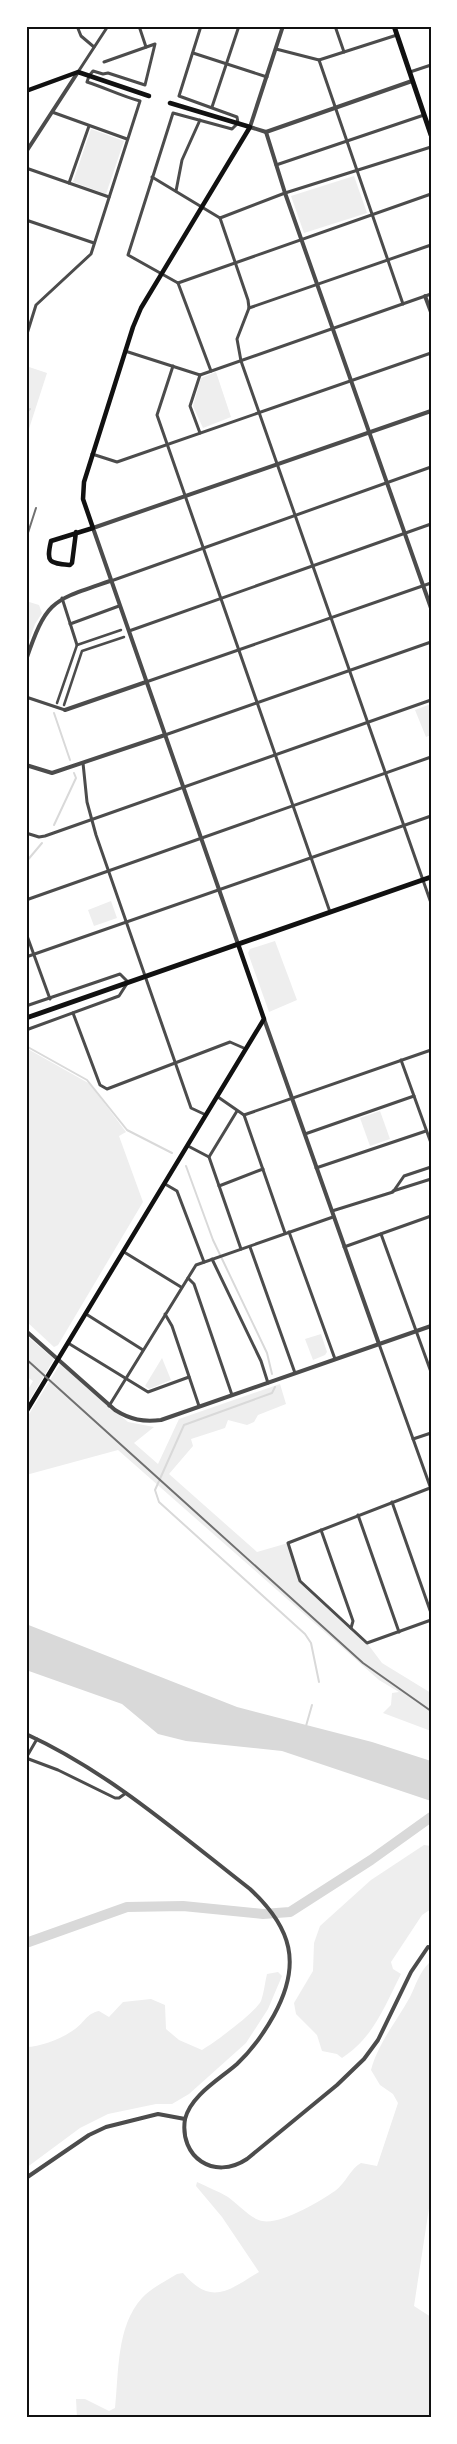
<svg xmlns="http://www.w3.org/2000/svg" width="457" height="2444" font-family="Figtree,sans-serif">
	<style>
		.green { fill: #eee }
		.water { fill: #d9d9d9 }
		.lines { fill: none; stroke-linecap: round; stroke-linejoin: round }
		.stream { stroke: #d9d9d9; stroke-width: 2 }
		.river { stroke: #d9d9d9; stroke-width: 10 }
		.pedestrian { stroke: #4c4c4c; stroke-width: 2.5 }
		.minor { stroke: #4c4c4c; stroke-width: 3 }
		.tertiary { stroke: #4c4c4c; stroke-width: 4 }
		.secondary { stroke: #111; stroke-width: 4.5 }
		.trunk { stroke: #111; stroke-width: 5 }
		.rail { stroke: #707070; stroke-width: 2 }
		.neatline { fill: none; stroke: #111; stroke-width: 2 }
	</style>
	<rect width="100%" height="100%" fill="#fff"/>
	<g class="green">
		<polygon points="91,129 124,141 106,194 73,182"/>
		<polygon points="354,176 367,213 304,233 291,196"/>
		<polygon points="26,366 47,373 26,438"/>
		<polygon points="216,372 231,417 203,428 193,406 201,378"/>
		<polygon points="26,601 39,605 42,613 35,624 26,649"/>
		<polygon points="431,704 431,735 426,737 415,710"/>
		<polygon points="111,901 117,918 94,926 88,910"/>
		<polygon points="275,941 297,1000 269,1012 248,953 250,949"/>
		<polygon points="26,1048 90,1084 126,1132 119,1136 143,1202 58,1345 54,1347 26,1321"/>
		<polygon points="380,1111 390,1139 370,1146 360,1118"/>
		<polygon points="321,1334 327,1352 325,1355 313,1360 305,1339"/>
		<polygon points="26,1335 54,1359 26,1406 26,1393 33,1381 26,1376"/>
		<polygon points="162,1358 171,1380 149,1389 145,1386"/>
		<polygon points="60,1364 128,1422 154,1427 134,1443 158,1464 179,1419 280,1384 286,1404 258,1415 254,1422 247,1425 228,1420 225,1428 191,1439 193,1446 169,1474 257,1552 288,1543 300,1581 367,1643 382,1663 431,1693 431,1731 383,1713 391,1705 392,1693 399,1692 379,1680 118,1450 26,1475 26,1419"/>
		<path d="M424,1845L431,1846V1909L422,1915L391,1962L393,1969L401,1974C384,2007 374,2037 342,2058L337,2054L322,2051L317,2035L296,2014L294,2003L313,1971L314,1943L320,1926L371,1880Z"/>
		<path d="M429,1963L431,1964V2195L414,2306L431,2317V2418H77L76,2399H85L109,2411L115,2408C119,2372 116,2327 142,2298C151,2288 166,2281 177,2274L183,2273C211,2306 228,2291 259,2272L222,2217L196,2186L197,2182C207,2187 218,2191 228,2197C238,2204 251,2219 262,2221C281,2225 320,2201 335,2191C346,2183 350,2169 361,2163L377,2166L398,2103L393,2094L380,2085L371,2070C378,2043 397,2021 410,1997C416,1985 419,1973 429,1963Z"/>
		<path d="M278,1972L282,1976L268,2009L246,2043L189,2094L172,2104H156L108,2114L80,2128L26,2168V2047C41,2047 63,2038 75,2029C85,2022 86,2014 99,2011L109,2017L123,2002L151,1999L165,2005L166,2029L179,2040L202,2050C215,2042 254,2014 261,2001C264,1993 265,1982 267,1974Z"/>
	</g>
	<polygon class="water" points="26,1624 237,1707 372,1742 431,1761 431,1801 282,1751 186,1741 158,1734 122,1704 26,1670"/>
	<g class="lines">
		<g class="stream">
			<polyline points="26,413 30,409"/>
			<polyline points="54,713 70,760"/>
			<polyline points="54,825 76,778 74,773"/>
			<polyline points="26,862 42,843"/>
			<polyline points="26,1046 87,1080 127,1130 172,1153"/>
			<polyline points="186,1166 213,1240 267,1353 272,1374"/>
			<polyline points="275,1387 272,1393 184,1425 155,1490 159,1502 305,1634 311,1643 319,1682"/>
			<polyline points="306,1726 312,1705"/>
		</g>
		<polyline class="river" points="26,1943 127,1907 183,1906 263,1914 290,1912 371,1860 431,1817"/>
		<g class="pedestrian">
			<polyline points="57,703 77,645 121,630"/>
			<polyline points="64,705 82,651 124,637"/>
		</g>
		<g class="minor">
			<polyline points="77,26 81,36 94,47"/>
			<polyline points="139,26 146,47"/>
			<polyline points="201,26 179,96 237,117 238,123 232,129 173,113 128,255 178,283 431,194"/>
			<polyline points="335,26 344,52"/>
			<polyline points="276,49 319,60 397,35"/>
			<polyline points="193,53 267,77"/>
			<polyline points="319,60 403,304"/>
			<polyline points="78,72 108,26"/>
			<polyline points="410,72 431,65"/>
			<polyline points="212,107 239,26"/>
			<polyline points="52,112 127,139"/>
			<polyline points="276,165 424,115"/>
			<polyline points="26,168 109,197"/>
			<polyline points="152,177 220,218 285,193 431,147"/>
			<polyline points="69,183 89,126"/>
			<polyline points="176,191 182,160 200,120"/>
			<polyline points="220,218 248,300 249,308 237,339 241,361 431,903"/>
			<polyline points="26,220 94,243"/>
			<polyline points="178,283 211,371"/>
			<polyline points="249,308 431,245"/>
			<path d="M26,337L36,305L91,254L140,101C121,96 106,88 87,82L89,76L93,71L103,74L108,73L145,85L155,44L104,62"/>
			<polyline points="125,351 200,375 431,294"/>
			<polyline points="173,366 157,415 330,912"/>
			<polyline points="200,375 190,406 200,433"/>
			<polyline points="92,454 117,462 431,353"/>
			<polyline points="111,581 431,467"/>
			<polyline points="62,598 77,645"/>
			<polyline points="70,624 119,606"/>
			<polyline points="129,631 431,524"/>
			<polyline points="146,682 431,583"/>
			<polyline points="26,697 65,710"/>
			<polyline points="165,735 431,642"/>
			<polyline points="83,763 87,802 96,835 191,1108 206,1115"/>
			<polyline points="26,833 39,837 45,836 431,700"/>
			<polyline points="26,900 431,757"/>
			<polyline points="26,933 50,999"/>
			<polyline points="26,957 431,816"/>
			<polyline points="26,1006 120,974 128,982 119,996 26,1030"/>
			<polyline points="73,1013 100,1085 107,1089 230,1042 246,1049"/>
			<polyline points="401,1060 431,1143"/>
			<polyline points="218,1097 244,1115 285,1233"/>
			<polyline points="244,1115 431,1050"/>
			<polyline points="305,1134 414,1096"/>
			<polyline points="188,1146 209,1157 241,1249"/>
			<polyline points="209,1157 237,1111"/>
			<polyline points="316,1168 426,1131"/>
			<polyline points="165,1184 177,1191 204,1262"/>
			<polyline points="219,1186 263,1169"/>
			<polyline points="393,1191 431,1179"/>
			<polyline points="332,1211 393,1192 404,1176 431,1167"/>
			<polyline points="289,1232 335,1359"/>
			<polyline points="381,1234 431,1372"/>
			<polyline points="250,1247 295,1373"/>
			<polyline points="344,1247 431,1216"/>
			<polyline points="124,1252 181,1287"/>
			<polyline points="212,1259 261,1361 268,1383"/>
			<polyline points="188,1278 194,1284 232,1395"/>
			<polyline points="86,1314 143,1350"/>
			<polyline points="165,1314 172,1326 199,1406"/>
			<polyline points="68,1343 148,1392 189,1377"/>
			<polyline points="379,1344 431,1489"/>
			<polyline points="109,1406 196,1265 333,1217"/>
			<polyline points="413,1439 431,1433"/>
			<polyline points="430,1488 288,1543 300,1581 367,1643 431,1620"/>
			<polyline points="392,1502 431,1613"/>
			<polyline points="358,1515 399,1632"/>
			<polyline points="321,1530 353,1621 351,1628"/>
			<polyline points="37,1739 26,1758 58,1770 115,1798 119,1798 126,1793"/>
		</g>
		<g class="tertiary">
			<polyline points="283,26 250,127 266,132 412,81"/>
			<polyline points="266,132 285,193 431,608"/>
			<polyline points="26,152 78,72"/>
			<polyline points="425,296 431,312"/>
			<path d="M26,660C47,599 52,601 110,581"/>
			<polyline points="65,710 146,682"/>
			<polyline points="26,765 52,773 165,735"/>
			<polyline points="238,944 93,528 431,411"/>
			<polyline points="264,1019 379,1344"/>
			<path d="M26,1331L115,1410C131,1420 143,1422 161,1420L431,1326"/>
			<path d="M26,1734C109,1772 178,1833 250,1889C292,1928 302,1964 274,2015C264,2033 252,2050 237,2064C220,2079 191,2095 185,2119L158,2114L106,2127L89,2135L26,2178"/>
			<path d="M185,2119C179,2157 214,2181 247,2159L337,2085L364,2059L378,2040L411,1972L428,1947"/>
		</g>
		<g class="secondary">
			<polyline points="26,91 78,72 149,96"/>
			<path d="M76,532L72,563L70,565C49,563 46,563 51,541L93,528L83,499L84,482L133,327L141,308L250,127L170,103"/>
			<polyline points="26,1412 264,1019 238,944"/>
		</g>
		<g class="trunk">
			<polyline points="394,26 431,135"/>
			<polyline points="26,1018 431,877"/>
		</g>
		<g class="rail">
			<polyline points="26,509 27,505"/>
			<polyline points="26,539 36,508"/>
			<polyline points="26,1359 363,1663 431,1711"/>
		</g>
	</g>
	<rect width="457" height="2444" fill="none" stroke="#ffffff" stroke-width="55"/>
	<rect x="28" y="28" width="402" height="2388" class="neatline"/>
</svg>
